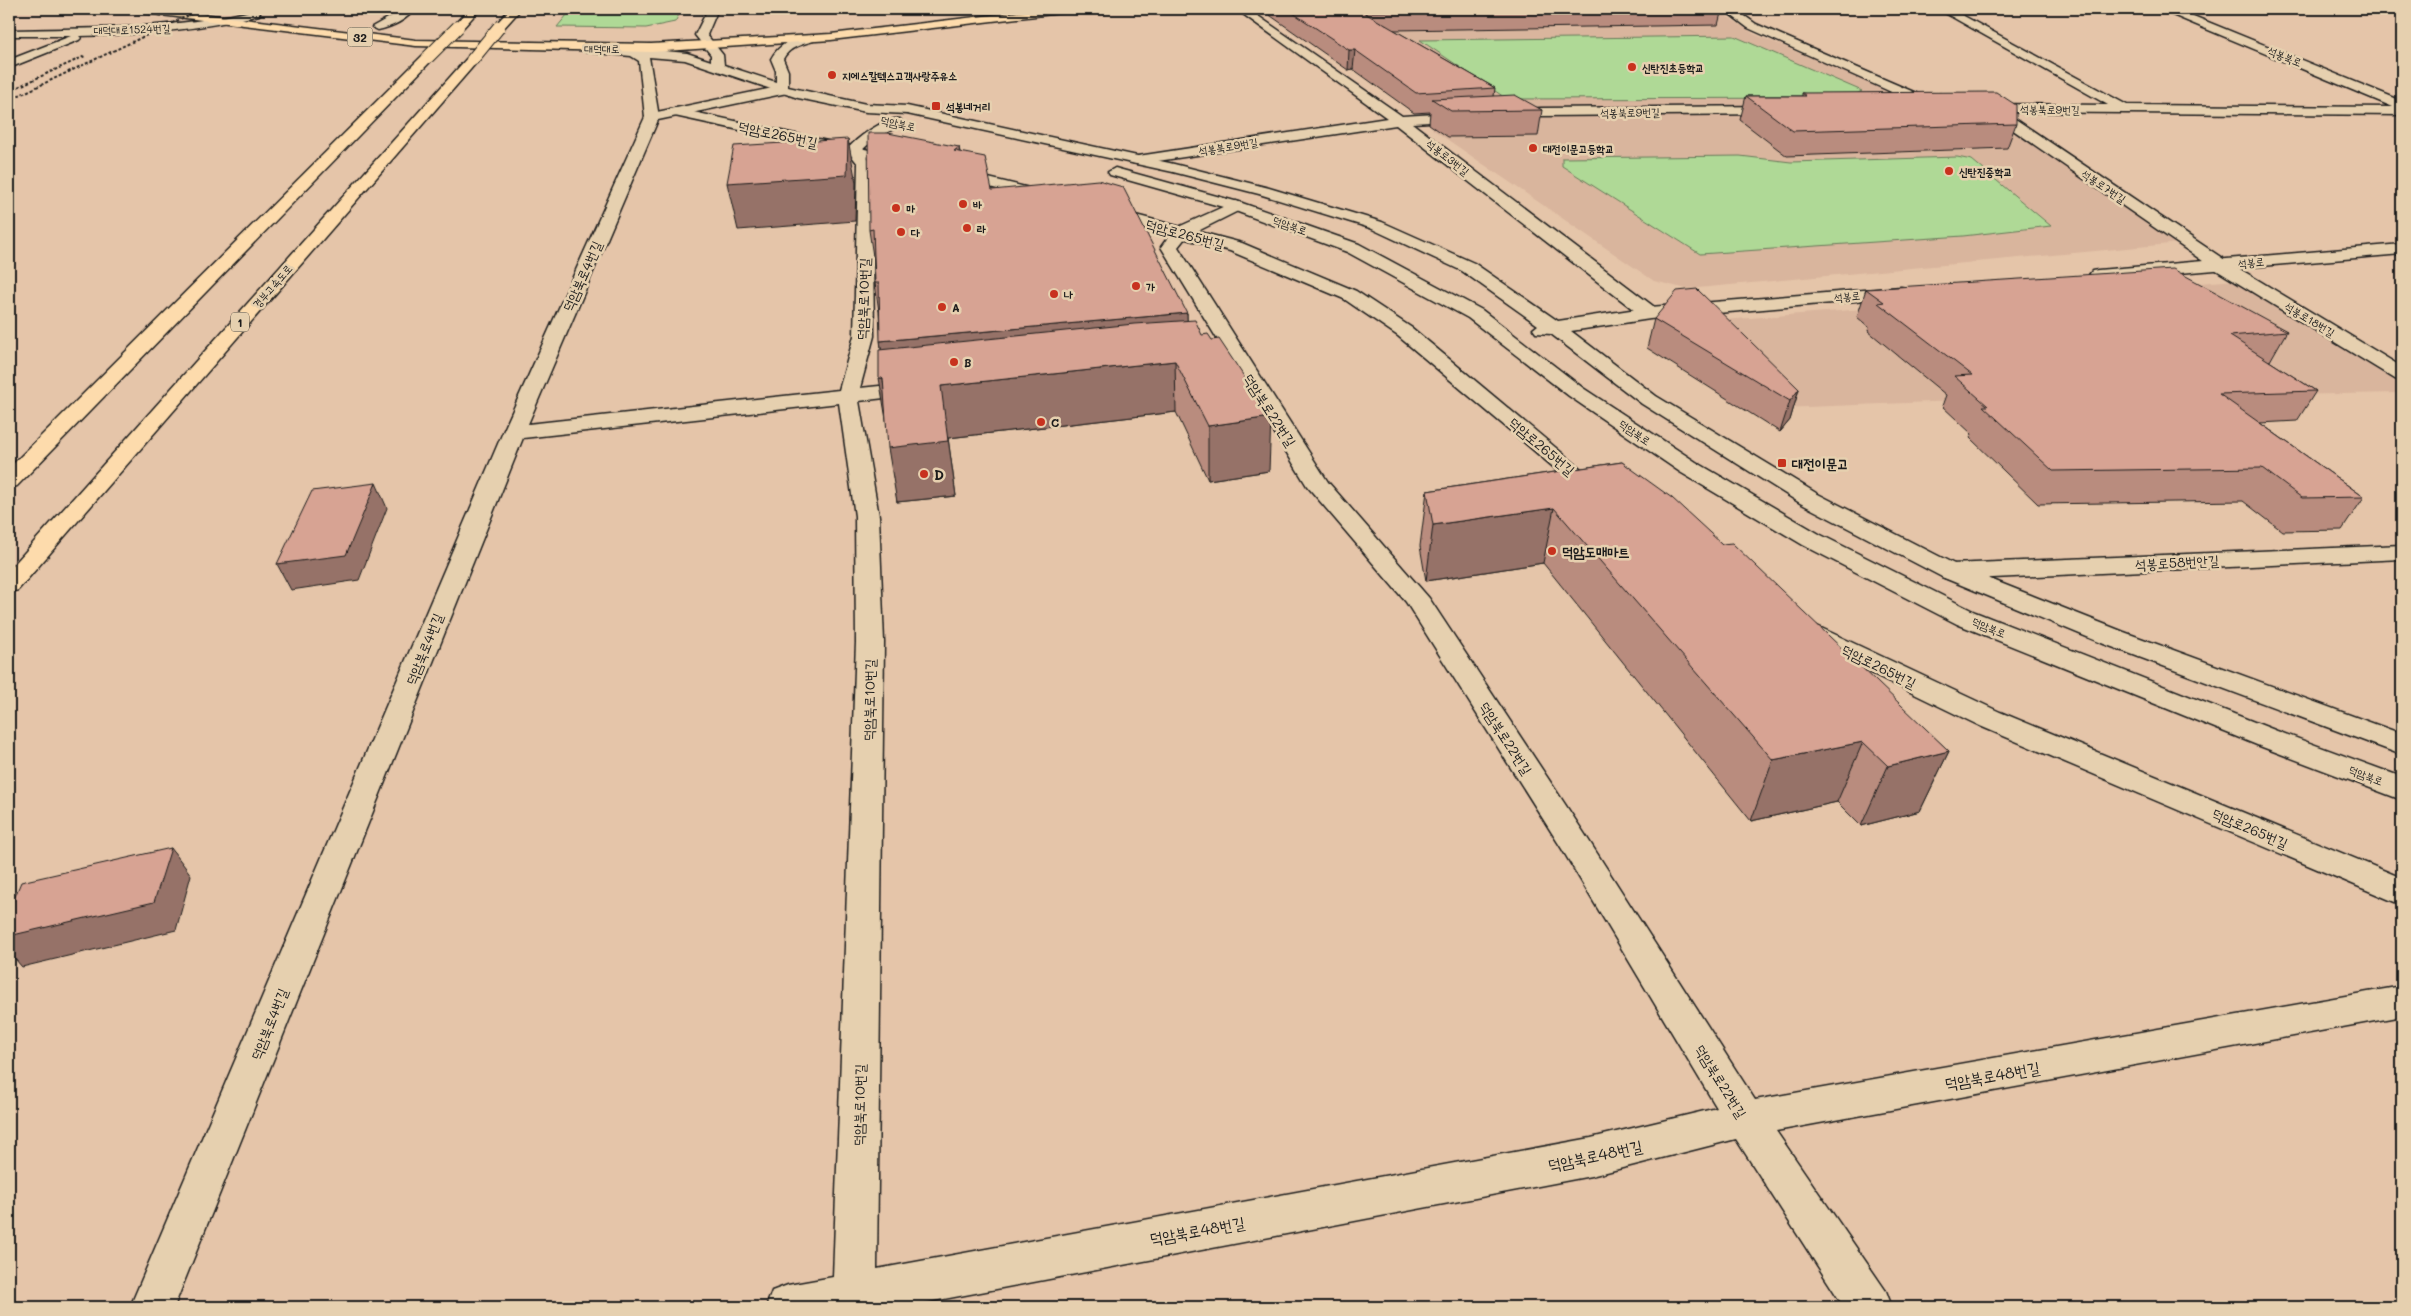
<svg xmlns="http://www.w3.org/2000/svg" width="2411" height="1316" font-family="Mali,'Poor Story',sans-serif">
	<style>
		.built { fill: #d9b59d }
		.green { fill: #afd996; stroke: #667a59 }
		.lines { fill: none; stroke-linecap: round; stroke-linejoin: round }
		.street-casing { stroke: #1c1c1c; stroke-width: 3 }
		.secondary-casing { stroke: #1c1c1c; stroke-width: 3 }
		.primary-casing { stroke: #1c1c1c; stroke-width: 3 }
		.highway-casing { stroke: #1c1c1c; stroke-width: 3 }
		.street { fill: #e6d0af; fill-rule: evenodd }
		.secondary { fill: #e6d0af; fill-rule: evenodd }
		.primary { fill: #fddbac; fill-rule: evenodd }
		.highway { fill: #fddbac; fill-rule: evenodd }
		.rail { stroke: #1c1c1c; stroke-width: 2; stroke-dasharray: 3 2; stroke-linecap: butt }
		.highway-bridge-casing { stroke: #1c1c1c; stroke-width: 14; stroke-linecap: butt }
		.highway-bridge { stroke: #fddbac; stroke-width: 12 }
		.wall { fill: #b98c7e; stroke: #1c1c1c }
		.shaded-wall { fill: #967267; stroke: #1c1c1c }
		.building { fill: #d7a393; stroke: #1c1c1c }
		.poi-dot { fill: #c8321e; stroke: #e6d0af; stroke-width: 2 }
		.labels { text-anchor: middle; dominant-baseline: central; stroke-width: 5; stroke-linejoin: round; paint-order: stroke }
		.far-street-label { font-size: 11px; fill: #1c1c1c; stroke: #e6d0af }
		.far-poi-label { font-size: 11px; font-weight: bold; fill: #1c1c1c; stroke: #e6d0af; text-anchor: start }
		.shield { fill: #e6d0af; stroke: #595248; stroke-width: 1 }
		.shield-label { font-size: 12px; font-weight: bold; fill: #1c1c1c }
		.street-label { font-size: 14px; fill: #1c1c1c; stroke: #e6d0af }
		.poi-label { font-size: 14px; font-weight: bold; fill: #1c1c1c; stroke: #e6d0af; text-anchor: start }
		.near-street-label { font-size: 16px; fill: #1c1c1c; stroke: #e6d0af }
	</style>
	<rect width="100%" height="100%" fill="#e5c5a9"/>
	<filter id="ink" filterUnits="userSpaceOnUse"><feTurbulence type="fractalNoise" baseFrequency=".02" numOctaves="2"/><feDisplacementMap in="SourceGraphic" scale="10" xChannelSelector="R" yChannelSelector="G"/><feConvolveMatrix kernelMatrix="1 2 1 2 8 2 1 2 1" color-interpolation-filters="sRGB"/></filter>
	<g filter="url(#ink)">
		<g class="built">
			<polygon points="301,9 404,9 366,17"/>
			<polygon points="1259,9 1716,9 1754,34 1905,97 1882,104 1492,108 1309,15 1269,15"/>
			<polygon points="1786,113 2017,131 2191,242 1687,289 1654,281 1432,129 1437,124 1479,119"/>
			<polygon points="2250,279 2402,373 2402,393 1982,400 1781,408 1698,322"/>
		</g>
		<g class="green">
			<polygon points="572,9 682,9 675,22 646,28 557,27"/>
			<polygon points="1734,36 1862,91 1847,98 1507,99 1420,40"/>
			<polygon points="1740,156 1791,162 1957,157 1972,160 2051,226 1963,236 1700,254 1562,166 1562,158"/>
		</g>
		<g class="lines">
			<defs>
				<g id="street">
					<polygon points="1236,9 1248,9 1402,116 1541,108 1778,106 1785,110 1778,114 1541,116 1412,123 1657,309 1659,313 1657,317 1643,317 1396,125 1138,164 1133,163 1131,160 1138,156 1387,118"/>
					<polygon points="1723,9 1735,9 1756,24 1944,105 1946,108 1939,112 1934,111 1748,28"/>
					<polygon points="1938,9 1951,9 2127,105 2393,107 2163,11 2162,9 2176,9 2402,101 2402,115 2005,112 2225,260 2402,367 2402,381 2395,379 2213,268 1987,112 1974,111 1972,108 1979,104 2108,105"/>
					<path d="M255,10L260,13L259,15C199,30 140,35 79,36L81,38L79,40L9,68V60L71,36H9V30C92,28 174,30 255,10Z"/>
					<path d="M782,86L787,87L788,90L787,93L658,120L528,424L839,390L854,336L858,164L847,150C855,139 886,116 900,119L902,122L900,125L872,141L862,150L872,164L874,336L860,388L918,382L925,384L928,388L925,392L918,394L859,401L879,516L884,642L877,1269L1591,1138L1717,1108L1562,849L1406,602L1307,486L1161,247L1174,229L1236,201L1242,203L1244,206L1242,209L1186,237L1178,247L1328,482L1429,598L1584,833L1755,1100L2402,986V1016L1776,1131L1886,1291L1892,1307H1844L1736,1139L1591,1176L902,1307H766L772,1291L788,1285L833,1277L856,642L855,516L839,403L523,438L174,1307H130L503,432L645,117L652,113Z"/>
					<polygon points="2402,545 2402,559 1951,580 1942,577 1938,572 1942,567 1951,564"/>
				</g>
				<g id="secondary">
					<path d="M404,9H415C406,20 392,27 378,30L372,27Z"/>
					<path d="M708,9H718L707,35L723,55L724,65L776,82V71L771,59C778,45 797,33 813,37V41C801,45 789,47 783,59L788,71V87L866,104L907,106L1174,164L1269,188L1382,222L1474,263L1558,321L1650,307L1901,287L1907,288L1910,292L1907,296L1901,297L1650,319L1571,331L1656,396L1816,493L1960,567L2124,632L2402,734V755L2104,644L1942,577L1800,503L1642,404L1551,334L1536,333L1533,329L1538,325L1462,271L1370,228L1259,194L1173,172L907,114L866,112L798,98L685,60L649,57L659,117L652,121L645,117L639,61L631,56L586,52L580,48L586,44L687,53L711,61V55L695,35Z"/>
					<polygon points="675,108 906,158 913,162 906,166 670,115 668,112 670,109"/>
					<polygon points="1115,168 1242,203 1359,244 1482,310 1583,388 1696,462 1821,535 1975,612 2277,731 2402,777 2402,800 2257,745 1957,624 1803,545 1680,472 1569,396 1468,318 1347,252 1230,209 1110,175 1108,172"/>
					<polygon points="955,170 1055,194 1057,197 1049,202 950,177 948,174 950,171"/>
					<polygon points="1105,207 1242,243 1356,291 1412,328 1610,493 1606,498 1598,500 1590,498 1398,336 1344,299 1230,251 1099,215 1097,212 1099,209"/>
					<polygon points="2402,244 2402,254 2098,280 2092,279 2089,275 2092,271 2098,270"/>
					<polygon points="1808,624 1817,626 2000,712 2402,878 2402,905 1980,726 1799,638 1795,632 1799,626"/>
				</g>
				<polygon id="primary" points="131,9 161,9 416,40 651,44 831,34 1044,9 1074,9 1069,12 831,40 651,52 416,46 136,12"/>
				<g id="highway">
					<polygon points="469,9 480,9 462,29 454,29 454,25"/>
					<polygon points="510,9 521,9 503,29 495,29 495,25"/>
					<polygon points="428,53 434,57 432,60 17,486 9,488 9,468 424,54"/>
					<polygon points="472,56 476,57 478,60 476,63 18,590 9,593 9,570 468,57"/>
				</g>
			</defs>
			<use href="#street" class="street-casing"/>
			<use href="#secondary" class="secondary-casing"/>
			<use href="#primary" class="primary-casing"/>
			<use href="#highway" class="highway-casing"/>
			<use href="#street" class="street"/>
			<use href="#secondary" class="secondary"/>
			<use href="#primary" class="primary"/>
			<use href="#highway" class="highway"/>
			<g class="rail">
				<polyline points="9,91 85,56"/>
				<polyline points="9,100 202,9"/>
			</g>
			<defs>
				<g id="highway-bridge">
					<polyline points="428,57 458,27"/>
					<polyline points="472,60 499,27"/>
				</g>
			</defs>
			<use href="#highway-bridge" class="highway-bridge-casing"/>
			<use href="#highway-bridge" class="highway-bridge"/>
		</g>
		<g class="wall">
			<polygon points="1261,9 1722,9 1718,25 1394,30 1495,88 1494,96 1542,110 1538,136 1448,137 1429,124 1430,112 1414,113 1353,69 1348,70"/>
			<polygon points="1802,93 2016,124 2007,148 1787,156 1740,120 1746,96 1802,96"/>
			<polygon points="959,147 960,152 992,190 1187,313 1187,320 1269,471 1208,480 1176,412 948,438 956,496 897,502 881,349 879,312 875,283 874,263 869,230"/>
			<polygon points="1866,289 2287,331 2270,361 2269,361 2316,391 2297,421 2260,423 2364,497 2342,530 2282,531 2243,501 2038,504 1970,438 1972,434 1942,406 1946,395 1868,331 1869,327 1857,317"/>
			<polygon points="1654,319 1799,389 1790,420 1780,432 1647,348"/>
			<polygon points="1622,462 1722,544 1949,751 1920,811 1861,826 1837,802 1751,821 1543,563 1426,581 1420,546 1427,491"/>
		</g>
		<g class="shaded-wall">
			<polygon points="1349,50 1355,50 1353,69 1348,70"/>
			<polygon points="848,139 856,183 855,221 738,230 727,183"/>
			<polygon points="959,147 964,183 954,151"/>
			<polygon points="1187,313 1188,355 887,384 880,341"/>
			<polygon points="1175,361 1176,412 948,438 956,496 897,502 888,448 941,386"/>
			<polygon points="879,378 883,378 888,431"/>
			<polygon points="1799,389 1790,420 1780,432 1790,401"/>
			<polygon points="1271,417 1269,471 1208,480 1208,426"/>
			<polygon points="376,483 387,508 359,580 291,590 277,564"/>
			<polygon points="1554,508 1543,563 1426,581 1433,525"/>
			<polygon points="1863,742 1837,802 1751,821 1773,760"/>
			<polygon points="1949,751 1920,811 1861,826 1888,766"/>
			<polygon points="171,848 191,875 176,930 22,967 9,952 9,936"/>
		</g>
		<g class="building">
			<polygon points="1287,9 1625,9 1363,12 1495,88 1416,93 1355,50 1349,50"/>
			<polygon points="1996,92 2016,105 2016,124 1793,131 1746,96 1806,96 1802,93"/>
			<polygon points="1515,95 1542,110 1451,111 1432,99"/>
			<polygon points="868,133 888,133 959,147 954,151 985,157 992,190 1098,180 1123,187 1187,313 880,341 879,283 875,283 873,229 869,230"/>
			<polygon points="848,139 847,175 727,183 734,146"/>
			<polygon points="2173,269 2287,331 2230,336 2316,391 2219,394 2364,497 2302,498 2262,468 2053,471 1983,406 1988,406 1954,376 1972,375 1878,303 1884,302 1866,289"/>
			<polygon points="1697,289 1799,389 1790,401 1654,319 1677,291"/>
			<polygon points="1195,320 1202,335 1208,334 1212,340 1219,339 1271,417 1208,426 1175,361 941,386 948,441 888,448 883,378 879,378 879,350 1134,324"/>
			<polygon points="1622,462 1672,498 1722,544 1732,543 1949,751 1888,766 1863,742 1773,760 1554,508 1433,525 1427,491"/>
			<polygon points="376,483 346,555 277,564 312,491"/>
			<polygon points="171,848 154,902 9,936 9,911 21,882"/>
		</g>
	</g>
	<g class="poi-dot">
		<circle cx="1632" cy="67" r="5"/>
		<circle cx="832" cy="75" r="5"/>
		<rect x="931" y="101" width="10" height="10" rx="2.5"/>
		<circle cx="1533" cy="148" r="5"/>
		<circle cx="1949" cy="171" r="5"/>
		<circle cx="963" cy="204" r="5"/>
		<circle cx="896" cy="208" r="5"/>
		<circle cx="967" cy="228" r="5"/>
		<circle cx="901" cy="232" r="5"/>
		<circle cx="1136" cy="286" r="5"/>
		<circle cx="1054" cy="294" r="5"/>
		<circle cx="942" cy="307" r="5"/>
		<circle cx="954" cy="362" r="5"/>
		<circle cx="1041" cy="422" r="5"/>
		<rect x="1777" y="458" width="10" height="10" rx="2.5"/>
		<circle cx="924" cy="474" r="5"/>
		<circle cx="1552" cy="551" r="5"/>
	</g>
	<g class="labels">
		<g class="far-street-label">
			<text transform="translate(132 29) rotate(-2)">대덕대로1524번길</text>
			<text x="602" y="48">대덕대로</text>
			<text transform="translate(2285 56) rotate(22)">석봉북로</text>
			<text transform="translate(2050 109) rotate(1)">석봉북로9번길</text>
			<text transform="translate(1630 112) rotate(-1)">석봉북로9번길</text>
			<text transform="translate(898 123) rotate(12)">덕암북로</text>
			<text transform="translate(1228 146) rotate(-9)">석봉북로9번길</text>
			<text transform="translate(1448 157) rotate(38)">석봉로3번길</text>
			<text transform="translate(2104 186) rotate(34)">석봉로7번길</text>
			<text transform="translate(1290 225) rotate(19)">덕암북로</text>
			<text transform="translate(2251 262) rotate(-5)">석봉로</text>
			<text transform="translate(272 286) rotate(-49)">경부고속도로</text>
			<text transform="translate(1847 296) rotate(-5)">석봉로</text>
			<text transform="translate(2310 319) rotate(31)">석봉로18번길</text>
			<text transform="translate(1635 432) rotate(34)">덕암북로</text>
			<text transform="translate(1989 627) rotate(22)">덕암북로</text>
			<text transform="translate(2366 775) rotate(21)">덕암북로</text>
		</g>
		<g class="far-poi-label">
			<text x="1642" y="67">신탄진초등학교</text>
			<text x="842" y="75">지에스칼텍스고객사랑주유소</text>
			<text x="946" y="106">석봉네거리</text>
			<text x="1543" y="148">대전이문고등학교</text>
			<text x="1959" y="171">신탄진중학교</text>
			<text x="973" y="204">바</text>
			<text x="906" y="208">마</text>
			<text x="977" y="228">라</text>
			<text x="911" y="232">다</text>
			<text x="1146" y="286">가</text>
			<text x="1064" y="294">나</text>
			<text x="952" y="307">A</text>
			<text x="964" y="362">B</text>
			<text x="1051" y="422">C</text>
		</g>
		<g class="shield">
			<rect x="347.5" y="27.5" width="25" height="19" rx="4"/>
			<rect x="231" y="312.5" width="18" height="19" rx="4"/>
		</g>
		<g class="shield-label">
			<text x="360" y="37">32</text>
			<text x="240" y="322">1</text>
		</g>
		<g class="street-label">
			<text transform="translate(778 134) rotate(12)">덕암로265번길</text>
			<text transform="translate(1185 234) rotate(15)">덕암로265번길</text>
			<text transform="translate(582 276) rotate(-66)">덕암북로4번길</text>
			<text transform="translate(863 299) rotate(-88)">덕암북로10번길</text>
			<text transform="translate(1270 410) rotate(57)">덕암북로22번길</text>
			<text transform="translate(1542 446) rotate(40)">덕암로265번길</text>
			<text transform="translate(2177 562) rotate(-3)">석봉로58번안길</text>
			<text transform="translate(424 649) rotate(-68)">덕암북로4번길</text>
			<text transform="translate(1879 666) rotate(26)">덕암로265번길</text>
			<text transform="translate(869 700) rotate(-89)">덕암북로10번길</text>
			<text transform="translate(1506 738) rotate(57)">덕암북로22번길</text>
			<text transform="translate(2250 828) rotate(23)">덕암로265번길</text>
			<text transform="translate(269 1024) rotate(-68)">덕암북로4번길</text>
			<text transform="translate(1721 1081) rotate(58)">덕암북로22번길</text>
			<text transform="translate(859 1105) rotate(-89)">덕암북로10번길</text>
		</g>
		<g class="poi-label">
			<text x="1792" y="463">대전이문고</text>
			<text x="934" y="474">D</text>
			<text x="1562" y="551">덕암도매마트</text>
		</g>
		<g class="near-street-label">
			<text transform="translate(1992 1075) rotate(-10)">덕암북로48번길</text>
			<text transform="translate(1595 1155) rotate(-12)">덕암북로48번길</text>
			<text transform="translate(1197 1230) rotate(-10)">덕암북로48번길</text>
		</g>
	</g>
	<rect width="2411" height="1316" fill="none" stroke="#e6d0af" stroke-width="30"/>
	<rect x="15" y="15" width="2381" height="1286" fill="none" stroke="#1c1c1c" stroke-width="2" filter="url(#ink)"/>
</svg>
